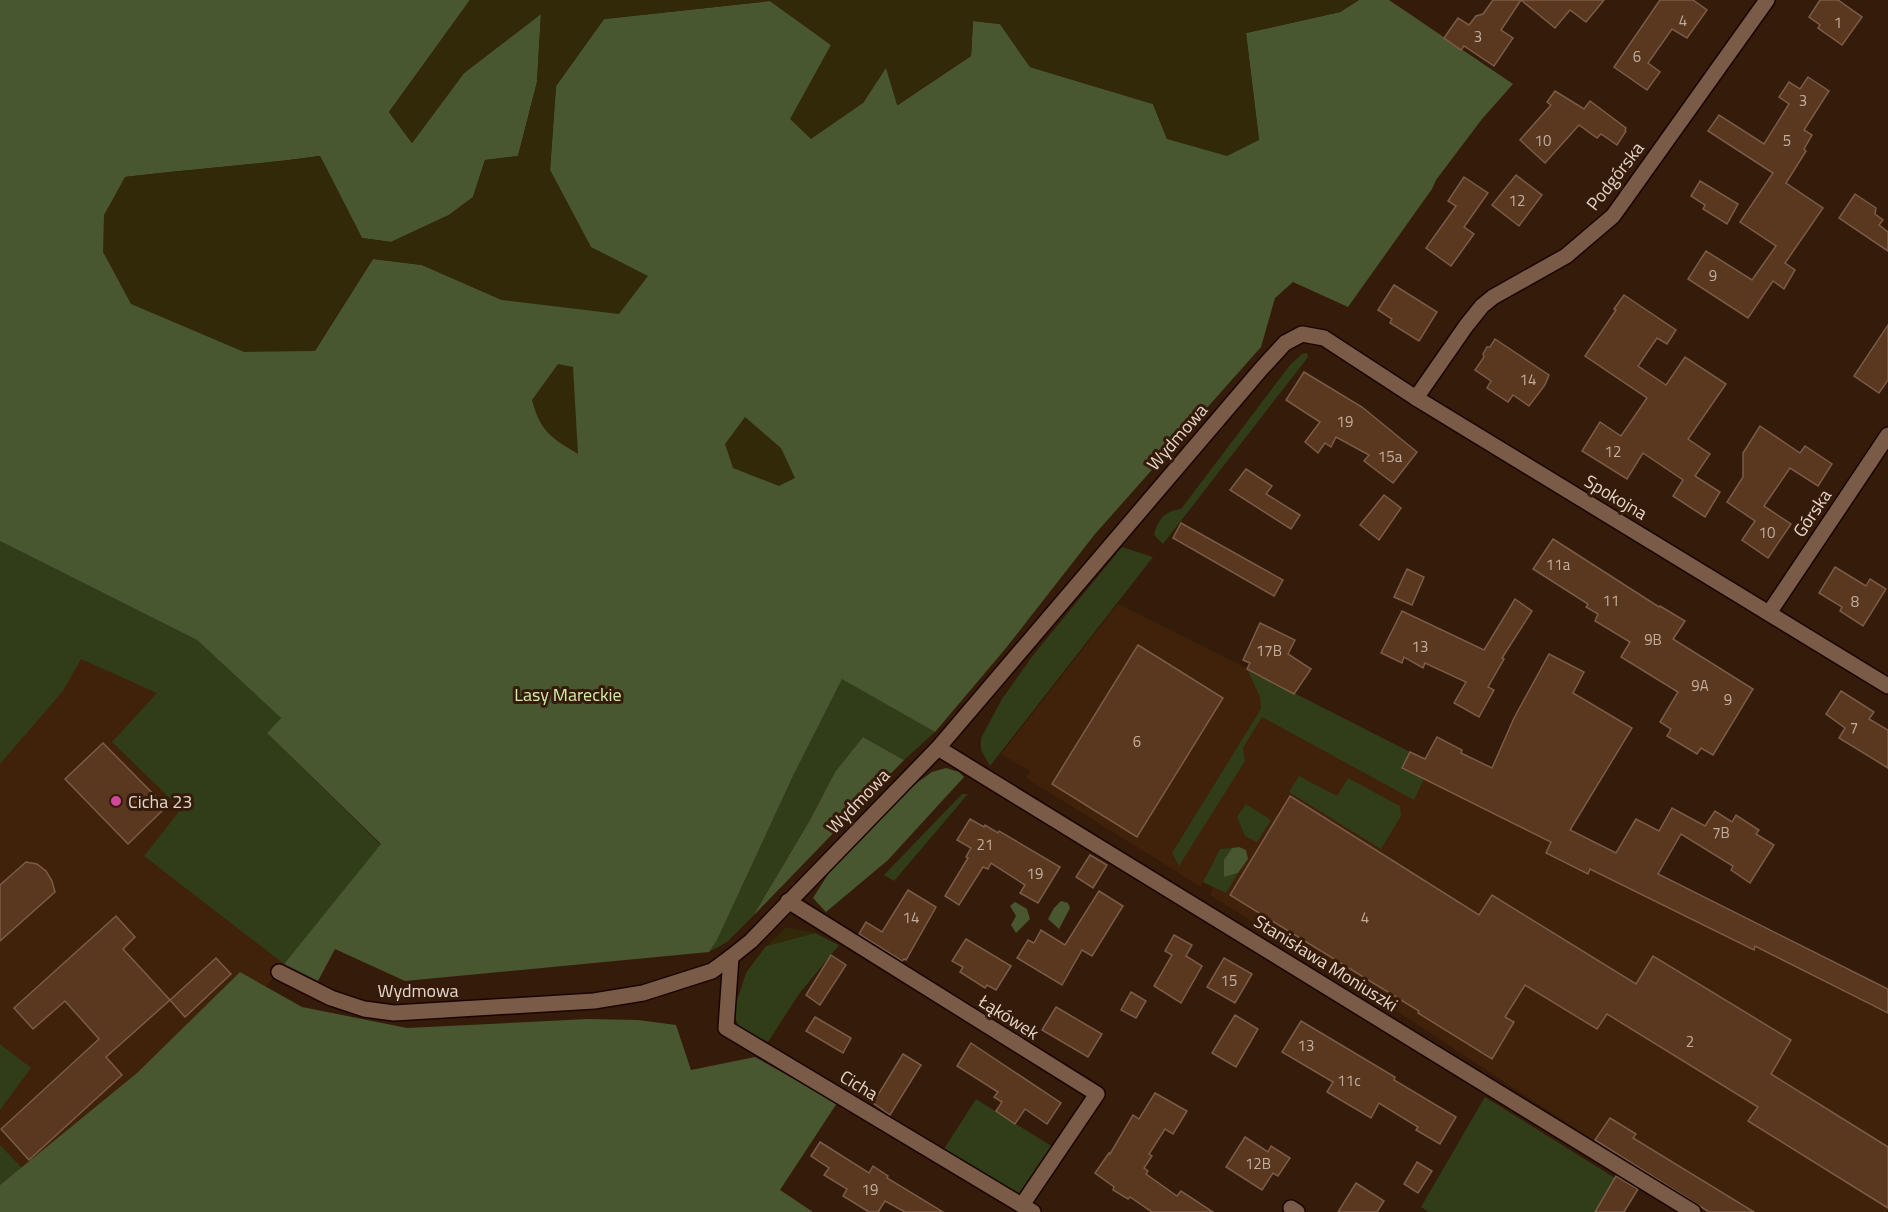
<svg xmlns="http://www.w3.org/2000/svg" width="1888" height="1212" font-family="'Titillium Web',sans-serif">
	<style>
		.built { fill: #40210a }
		.green { fill: #303d18 }
		.forest { fill: #495730 }
		.sand { fill: #322908 }
		.building { fill: #5a371f; stroke: #7a5c49; stroke-width: 1.5 }
		.lines { fill: none; stroke-linecap: round; stroke-linejoin: round }
		.minor-casing { stroke: #1b0500; stroke-width: 18 }
		.minor { stroke: #795b48; stroke-width: 15 }
		.hotel-dot { fill: #d1479c; stroke: #351b0a; stroke-width: 2 }
		.labels { text-anchor: middle; dominant-baseline: central; stroke-width: 6; stroke-linejoin: round; paint-order: stroke }
		.number-label { font-size: 15px; fill: #c3ae9f }
		.street-label { font-size: 18px; fill: #e6d5ca; stroke: #351b0a }
		.park-label { font-size: 18px; fill: #d4eeaa; stroke: #351b0a }
		.poi-label { font-size: 18px; fill: #e6d5ca; stroke: #351b0a; text-anchor: start }
	</style>
	<rect width="100%" height="100%" fill="#351b0a"/>
	<g class="built">
		<polygon points="0,541 197,640 284,964 266,987 240,972 137,1073 0,1185"/>
		<polygon points="1118,604 1274,682 1294,694 1888,989 1888,1212 1709,1212 1594,1141 1412,1021 1210,895 1213,888 1203,882 1201,887 1026,778 1030,771 1001,754"/>
	</g>
	<g class="green">
		<path d="M1307,353L1308,357L1163,544L1154,535C1158,519 1165,511 1181,509L1290,365L1302,354Z"/>
		<polygon points="0,541 197,640 281,718 267,733 381,845 284,964 144,856 181,809 112,742 157,693 81,659 63,691 0,764"/>
		<polygon points="1122,547 1153,557 990,766 981,750 981,738 1002,699 1034,654"/>
		<polygon points="1247,669 1410,752 1403,768 1424,779 1414,800 1262,717 1243,748 1245,761 1179,866 1172,853 1261,709 1260,697"/>
		<polygon points="842,678 935,732 904,760 863,737 835,772 810,820 753,916 727,942 709,952 717,940 794,774"/>
		<polygon points="1299,776 1337,796 1348,778 1400,806 1401,816 1381,849 1289,792"/>
		<polygon points="962,794 968,794 894,881 884,875"/>
		<polygon points="1246,804 1271,820 1257,842 1245,836 1237,817"/>
		<polygon points="1232,848 1224,860 1224,877 1238,873 1226,893 1203,882 1220,849"/>
		<polygon points="815,933 839,945 799,994 768,1042 739,1027 733,1013 746,973 766,946"/>
		<polygon points="0,1044 31,1068 0,1110"/>
		<polygon points="1485,1097 1615,1178 1595,1212 1429,1212 1421,1207"/>
		<polygon points="976,1099 1053,1147 1023,1197 944,1149"/>
		<polygon points="0,1145 22,1168 0,1185"/>
	</g>
	<g class="forest">
		<path d="M0,0H470L389,112L412,143L464,73L541,14L537,82L518,156L485,160L473,197L449,215L391,242L362,238L320,156C255,165 190,169 125,177L315,351L373,259L422,265L502,300L647,276L591,248L550,170L556,86L604,19L770,1L831,45L791,119L863,103L886,67L898,105L971,56L973,21L1000,24L1030,67L1153,104L1167,139L1259,140L1246,33L1340,12L1359,0H1389L1513,84L1482,119L1436,180L1432,189L1348,307L1293,282L1275,298L1261,347L1095,534L1006,648L935,732L842,679L794,774L717,940L709,952L405,981L335,949L318,981L284,964L381,844L267,733L281,718L197,640L0,541Z"/>
		<polygon points="863,737 904,760 753,916 810,820 835,772"/>
		<polygon points="946,768 959,772 964,777 888,860 826,912 813,898 832,868 903,793 932,772"/>
		<polygon points="1239,847 1246,850 1248,859 1238,873 1224,877 1224,860 1232,848"/>
		<polygon points="1061,901 1068,903 1070,908 1059,929 1048,919 1054,908"/>
		<polygon points="1015,902 1027,909 1030,919 1016,933 1011,925 1016,916 1010,906"/>
		<polygon points="240,972 302,1007 407,1028 588,1019 638,1020 676,1025 691,1070 755,1057 837,1103 780,1190 813,1212 0,1212 0,1185 137,1073"/>
	</g>
	<g class="sand">
		<path d="M470,0H1359L1340,12L1246,33L1259,140L1227,156L1167,139L1153,104L1030,67L1000,24L973,21L971,56L897,105L886,68L863,103L811,139L790,119L831,45L770,1L604,19L556,86L550,170L591,247L648,276L619,314L502,300L422,265L373,259L314,351L244,352L131,304L103,252L104,215L125,177C190,169 255,165 320,156L362,238L391,242L449,215L473,197L485,160L518,156L537,82L541,14L464,73L412,143L389,112Z"/>
		<path d="M558,364L573,367L578,454C551,438 540,431 532,400Z"/>
		<polygon points="745,417 781,448 795,478 779,486 733,468 725,444"/>
		<polygon points="787,927 815,933 766,946"/>
	</g>
	<g class="building">
		<polygon points="1493,0 1604,0 1586,22 1570,10 1555,28 1521,0 1501,30 1513,38 1494,66 1464,46 1461,50 1444,38 1458,18 1469,25 1476,16 1483,14"/>
		<polygon points="1660,0 1693,0 1707,10 1687,38 1672,29 1648,63 1660,72 1647,90 1614,67"/>
		<polygon points="1820,0 1838,0 1862,17 1842,45 1818,28 1820,25 1809,17"/>
		<polygon points="1808,77 1829,91 1804,130 1812,135 1804,149 1806,151 1786,183 1823,208 1785,263 1795,270 1784,289 1773,281 1748,318 1688,279 1706,251 1752,280 1776,246 1740,222 1773,173 1708,131 1719,115 1764,144 1789,104 1779,97 1789,82 1800,89"/>
		<polygon points="1555,91 1584,109 1590,101 1626,128 1625,130 1626,131 1617,145 1601,134 1597,138 1579,125 1545,163 1520,140 1551,105 1547,102"/>
		<polygon points="1516,175 1542,195 1519,226 1492,205"/>
		<polygon points="1464,177 1488,193 1464,227 1474,234 1451,266 1426,248 1456,206 1448,201"/>
		<polygon points="1700,181 1738,204 1727,224 1703,209 1705,205 1691,196"/>
		<polygon points="1855,194 1876,208 1875,214 1883,220 1879,225 1888,232 1888,251 1839,218"/>
		<polygon points="1394,285 1437,312 1419,341 1390,323 1392,319 1378,310"/>
		<polygon points="1624,295 1676,330 1667,344 1657,338 1638,366 1666,385 1685,357 1726,384 1688,439 1710,454 1695,476 1720,492 1705,517 1673,496 1683,480 1643,453 1627,479 1582,451 1600,422 1621,436 1647,398 1585,356 1616,310 1614,309"/>
		<polygon points="1888,325 1888,380 1879,393 1854,376"/>
		<polygon points="1495,339 1549,375 1545,385 1529,406 1513,395 1508,402 1487,388 1491,381 1475,370 1484,357 1483,354 1487,347 1490,347"/>
		<polygon points="1304,372 1362,407 1417,452 1393,483 1364,461 1369,455 1336,437 1331,447 1325,443 1318,453 1305,442 1320,422 1286,400"/>
		<polygon points="1760,426 1800,453 1805,446 1832,464 1818,486 1790,468 1764,506 1791,524 1768,558 1742,540 1755,521 1727,502 1743,477 1743,453"/>
		<polygon points="1246,469 1272,486 1266,494 1300,515 1291,529 1230,490"/>
		<polygon points="1384,495 1401,508 1379,540 1360,525"/>
		<polygon points="1181,523 1283,580 1274,596 1173,538"/>
		<polygon points="1553,539 1659,607 1660,606 1685,621 1673,639 1753,689 1713,755 1701,748 1697,754 1667,736 1671,729 1660,722 1678,692 1621,657 1630,642 1595,621 1598,614 1586,607 1588,604 1533,569"/>
		<polygon points="1835,567 1866,586 1870,579 1886,589 1863,626 1840,611 1842,607 1819,593"/>
		<polygon points="1407,569 1424,577 1412,605 1394,597"/>
		<polygon points="1515,599 1532,611 1502,658 1504,659 1488,687 1494,690 1479,717 1454,703 1466,682 1425,663 1423,668 1404,657 1402,663 1381,653 1402,611 1484,650"/>
		<polygon points="1260,623 1295,640 1288,654 1311,669 1294,694 1247,669 1250,663 1243,660"/>
		<polygon points="1138,645 1223,698 1137,837 1052,784"/>
		<polygon points="1549,654 1584,672 1573,693 1632,728 1570,830 1616,853 1636,819 1659,831 1672,808 1705,826 1715,811 1732,822 1736,815 1759,830 1756,834 1774,845 1750,883 1731,870 1733,866 1681,834 1658,874 1888,989 1888,1013 1755,946 1754,950 1590,869 1588,874 1546,853 1551,842 1402,768 1410,752 1425,759 1437,737 1462,750 1461,753 1492,768 1514,718"/>
		<polygon points="1841,691 1874,712 1869,719 1888,730 1888,768 1839,738 1845,728 1826,714"/>
		<polygon points="103,743 166,807 128,844 65,779"/>
		<polygon points="1290,796 1479,915 1492,895 1636,984 1653,956 1791,1040 1771,1074 1888,1147 1888,1208 1748,1121 1758,1107 1607,1014 1597,1029 1525,985 1505,1017 1514,1022 1492,1059 1418,1013 1419,1011 1230,895"/>
		<polygon points="970,819 984,827 985,825 998,833 999,831 1060,867 1038,903 1020,893 1025,885 991,863 988,869 983,867 959,905 945,896 968,858 966,857 971,848 957,840"/>
		<polygon points="1090,855 1107,865 1093,888 1076,877"/>
		<polygon points="26,862 37,864 46,871 52,881 55,892 0,941 0,885"/>
		<polygon points="908,890 936,907 906,960 904,959 902,961 859,934 866,922 882,932"/>
		<polygon points="1099,891 1123,906 1092,956 1082,950 1062,985 1017,958 1028,940 1034,943 1041,930 1065,945"/>
		<polygon points="116,916 135,937 123,949 170,1000 106,1057 122,1075 29,1160 1,1129 99,1039 65,1001 33,1029 14,1008"/>
		<polygon points="1174,935 1192,945 1186,956 1202,966 1181,1003 1154,986 1172,955 1165,951"/>
		<polygon points="966,939 1011,966 996,990 987,985 985,988 960,972 963,967 952,961"/>
		<polygon points="831,955 846,965 820,1005 806,995"/>
		<polygon points="216,958 231,974 185,1017 170,1000"/>
		<polygon points="1224,958 1252,974 1235,1003 1207,987"/>
		<polygon points="1131,992 1146,1001 1136,1018 1121,1010"/>
		<polygon points="1056,1007 1102,1034 1088,1057 1042,1030"/>
		<polygon points="1235,1015 1258,1029 1236,1067 1212,1053"/>
		<polygon points="815,1017 851,1038 843,1053 806,1031"/>
		<polygon points="1301,1021 1395,1077 1394,1080 1456,1117 1440,1144 1416,1130 1418,1127 1379,1103 1371,1118 1327,1092 1333,1082 1282,1052"/>
		<polygon points="971,1043 1061,1103 1047,1124 1025,1109 1015,1124 996,1111 1002,1102 994,1097 998,1092 957,1066"/>
		<polygon points="903,1054 921,1065 890,1115 873,1103"/>
		<polygon points="1155,1093 1187,1111 1173,1134 1165,1129 1149,1154 1152,1156 1144,1168 1148,1171 1146,1174 1177,1196 1181,1191 1213,1212 1152,1212 1130,1197 1128,1199 1113,1190 1114,1187 1095,1173 1109,1153 1110,1154 1133,1115 1139,1119"/>
		<polygon points="1610,1118 1636,1134 1633,1138 1754,1212 1709,1212 1595,1140"/>
		<polygon points="1245,1137 1268,1152 1271,1146 1290,1158 1278,1176 1273,1173 1262,1190 1226,1167"/>
		<polygon points="820,1142 869,1173 873,1166 888,1176 887,1178 943,1212 905,1212 885,1201 878,1212 869,1212 843,1196 847,1189 824,1175 829,1168 811,1156"/>
		<polygon points="1417,1162 1432,1171 1418,1193 1404,1184"/>
		<polygon points="1616,1176 1638,1189 1624,1212 1595,1212"/>
		<polygon points="1356,1183 1384,1201 1377,1212 1338,1212"/>
	</g>
	<g class="lines">
		<defs>
			<g id="minor">
				<polyline points="1416,398 1466,326 1482,306 1493,297 1566,256 1613,216 1767,0"/>
				<polyline points="1769,613 1888,435"/>
				<polyline points="938,748 1693,1212"/>
				<polyline points="788,901 1097,1094 1022,1205"/>
				<polyline points="731,957 726,1028 1033,1212"/>
				<polyline points="279,972 331,998 364,1009 394,1013 594,1001 643,993 712,971 731,957 751,941 938,748 1262,368 1285,343 1302,334 1324,338 1416,398 1888,686"/>
				<polyline points="1291,1208 1297,1212"/>
			</g>
		</defs>
		<use href="#minor" class="minor-casing"/>
		<use href="#minor" class="minor"/>
	</g>
	<circle class="hotel-dot" cx="116" cy="801" r="6"/>
	<g class="labels">
		<g class="number-label">
			<text x="1683" y="20">4</text>
			<text x="1838" y="22">1</text>
			<text x="1478" y="36">3</text>
			<text x="1637" y="56">6</text>
			<text x="1803" y="100">3</text>
			<text x="1543" y="140">10</text>
			<text x="1787" y="140">5</text>
			<text x="1517" y="200">12</text>
			<text x="1713" y="275">9</text>
			<text x="1528" y="379">14</text>
			<text x="1345" y="421">19</text>
			<text x="1613" y="451">12</text>
			<text x="1390" y="456">15a</text>
			<text x="1767" y="532">10</text>
			<text x="1558" y="564">11a</text>
			<text x="1611" y="600">11</text>
			<text x="1855" y="601">8</text>
			<text x="1653" y="639">9B</text>
			<text x="1420" y="646">13</text>
			<text x="1269" y="650">17B</text>
			<text x="1700" y="685">9A</text>
			<text x="1728" y="699">9</text>
			<text x="1854" y="727">7</text>
			<text x="1137" y="741">6</text>
			<text x="1721" y="832">7B</text>
			<text x="985" y="844">21</text>
			<text x="1035" y="873">19</text>
			<text x="911" y="917">14</text>
			<text x="1365" y="917">4</text>
			<text x="1229" y="980">15</text>
			<text x="1690" y="1041">2</text>
			<text x="1306" y="1045">13</text>
			<text x="1349" y="1080">11c</text>
			<text x="1258" y="1163">12B</text>
			<text x="870" y="1189">19</text>
		</g>
		<g class="street-label">
			<text transform="translate(1615 176) rotate(-52)">Podgórska</text>
			<text transform="translate(1177 437) rotate(-49)">Wydmowa</text>
			<text transform="translate(1616 497) rotate(31)">Spokojna</text>
			<text transform="translate(1812 513) rotate(-56)">Górska</text>
			<text transform="translate(858 801) rotate(-46)">Wydmowa</text>
			<text transform="translate(1326 963) rotate(32)">Stanisława Moniuszki</text>
			<text x="418" y="990">Wydmowa</text>
			<text transform="translate(1009 1017) rotate(32)">Łąkówek</text>
			<text transform="translate(859 1085) rotate(31)">Cicha</text>
		</g>
		<g class="park-label">
			<text x="568" y="694">Lasy Mareckie</text>
		</g>
		<g class="poi-label">
			<text x="128" y="801">Cicha 23</text>
		</g>
	</g>
</svg>
